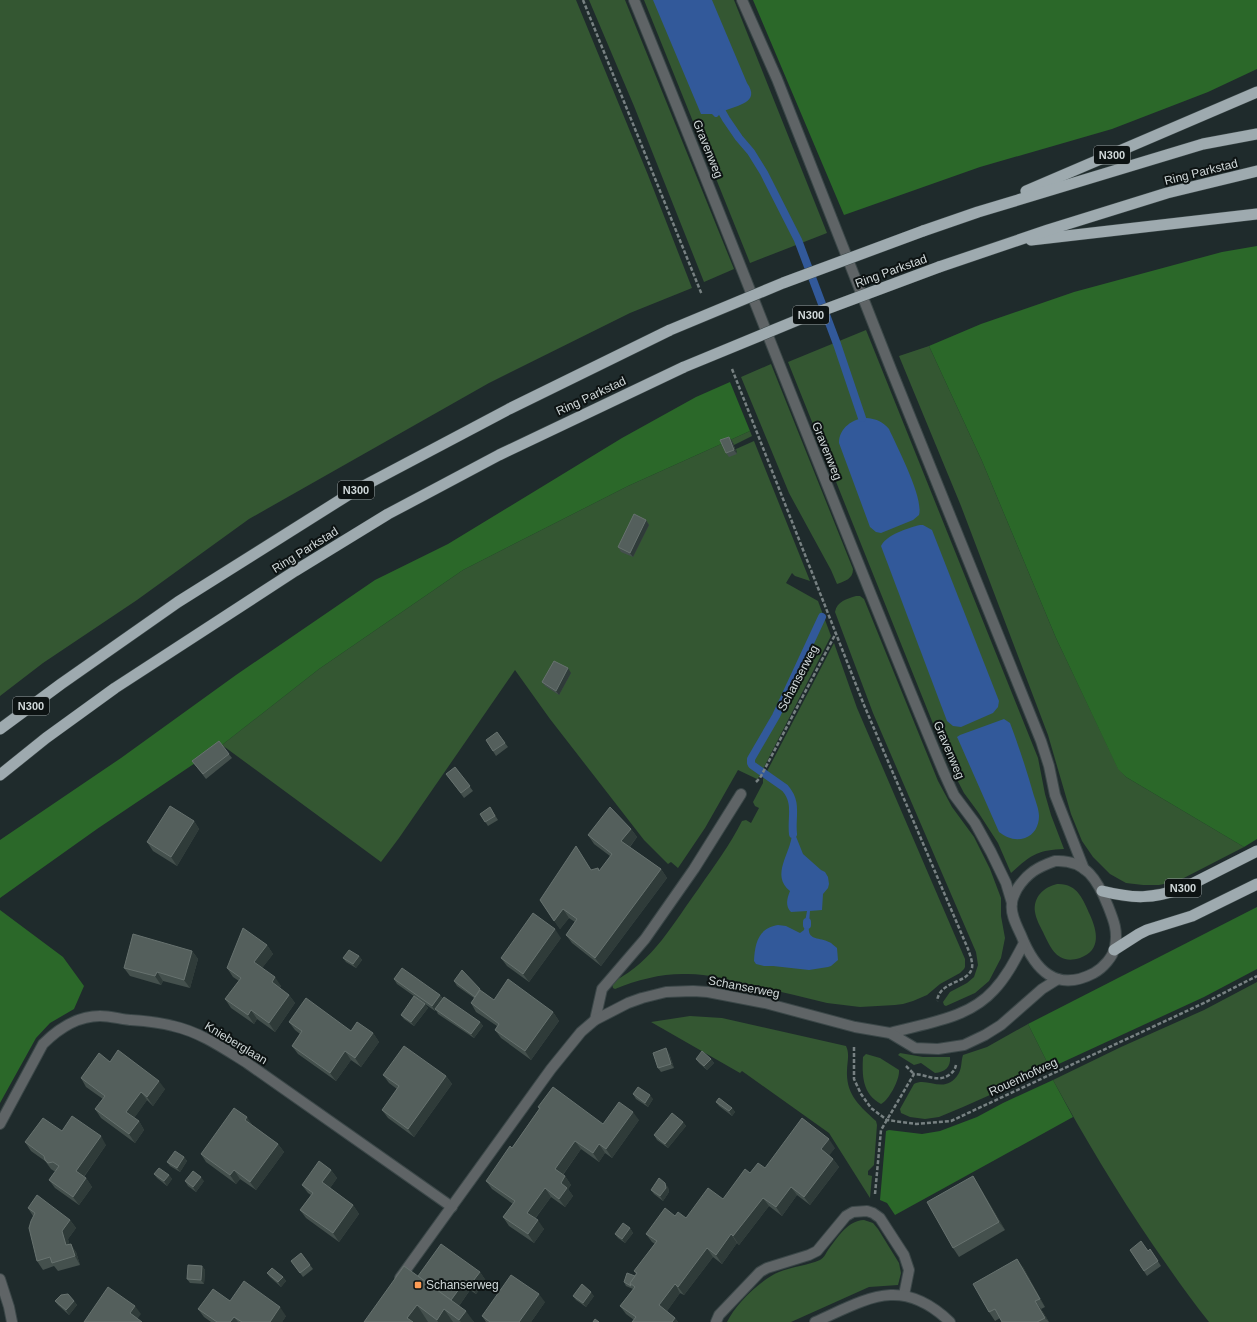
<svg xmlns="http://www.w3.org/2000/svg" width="1257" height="1322" font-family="Arial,sans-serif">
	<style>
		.green { fill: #345732 }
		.forest { fill: #2b6829 }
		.water { fill: #32599a }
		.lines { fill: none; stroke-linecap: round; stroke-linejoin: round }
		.stream { stroke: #32599a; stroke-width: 8 }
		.minor-casing { stroke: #3b4748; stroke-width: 12 }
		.tertiary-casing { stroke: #3b4748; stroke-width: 12 }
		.trunk-casing { stroke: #3b4748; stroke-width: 12 }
		.path { stroke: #778182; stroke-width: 2.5; stroke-dasharray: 4 2; stroke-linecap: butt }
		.minor { stroke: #5f6466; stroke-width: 10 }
		.tertiary { stroke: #5f6466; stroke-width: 10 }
		.trunk { stroke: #9eaaaf; stroke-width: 11 }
		.trunk-bridge-casing { stroke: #3b4748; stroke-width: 12; stroke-linecap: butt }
		.trunk-bridge { stroke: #9eaaaf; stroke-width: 11 }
		.wall { fill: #44504d }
		.shaded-wall { fill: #2f3b39 }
		.building { fill: #545f5c; stroke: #67726f }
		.poi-dot { fill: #fd9c55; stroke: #0d1313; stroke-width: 1.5 }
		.labels { text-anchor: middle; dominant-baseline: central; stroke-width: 4; stroke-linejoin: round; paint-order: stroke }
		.shield { fill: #0d1313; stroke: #969d9e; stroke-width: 1 }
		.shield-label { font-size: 11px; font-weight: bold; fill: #d0d8d9 }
		.street-label { font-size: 12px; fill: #d0d8d9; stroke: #0d1313 }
		.poi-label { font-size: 12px; fill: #d0d8d9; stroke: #0d1313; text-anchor: start }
	</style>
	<rect width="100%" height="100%" fill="#1f2b2c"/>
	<g class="green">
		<polygon points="0,0 576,0 648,175 692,288 630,313 489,383 249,519 137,600 43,663 0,696"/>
		<polygon points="589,0 625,0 734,269 704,282 634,106"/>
		<polygon points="644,0 734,0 827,233 750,263"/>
		<path d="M866,330L1038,758L1045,794L1051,815L1064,849C1037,850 1031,855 1011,873L998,843L978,812L964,793L950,766L788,362Z"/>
		<polygon points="929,346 982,461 1056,638 1118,768 1126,777 1244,847 1178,881 1159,885 1143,885 1126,883 1110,874 1093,857 1082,841 1071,814 1048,735 961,506 899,356"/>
		<path d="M771,364L853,569C853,579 845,581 837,584L831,570L789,493L741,377Z"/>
		<polygon points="750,431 752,436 734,445 732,441 737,454 736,449 754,441 810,581 795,576 792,573 786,583 818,601 831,636 759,777 757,779 738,770 705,828 678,868 671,862 668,864 644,840 550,719 515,670 399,838 381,862 222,745 319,669 463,570 628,486"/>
		<path d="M856,596H860L864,599L938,781L952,807L974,837L990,869L1001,898V916L1005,938L1001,958L989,981L975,993L946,1006L944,1005L943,1002L950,992L967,983L974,977L978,965L976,952L873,713L835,612C837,601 847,599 856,596Z"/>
		<path d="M834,643L857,708L965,959V967L964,969L960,973L940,984L927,995L913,1001L903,1004L895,1005L860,1007L827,1003C800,996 773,990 747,984C726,979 705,973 683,974C660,974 637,980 615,989L613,988L612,984L614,981C653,962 674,922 699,888C714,866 730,845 742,821L746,820L751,823L759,808L755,806L753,802L763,783V779Z"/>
		<path d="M1057,884C1077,883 1083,899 1090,915C1097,931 1102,950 1080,958C1058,965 1051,949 1043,932C1040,926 1036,919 1035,912C1033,897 1044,887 1057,884Z"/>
		<path d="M1257,982V1322H1209C1189,1297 1171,1271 1153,1245C1117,1192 1084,1137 1053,1080L1121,1047L1204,1010Z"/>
		<path d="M690,1016L722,1018L846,1046C850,1054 847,1062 847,1071C846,1095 860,1106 876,1121L877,1125L874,1165L868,1171V1175L872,1176L870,1198L829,1133L742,1071L740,1073L651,1022Z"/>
		<path d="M1028,1024L1050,1068L1048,1069L963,1107L939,1117L925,1119L910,1117L901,1113L900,1109L914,1084C928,1076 945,1096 959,1073C962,1067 961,1061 963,1055L987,1047Z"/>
		<path d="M900,1053L923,1057H950C951,1067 945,1072 935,1073L921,1063L914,1065L898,1055Z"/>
		<path d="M866,1054L880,1058L899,1070C900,1079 889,1100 881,1104C862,1094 862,1075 863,1057Z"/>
		<path d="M864,1220L873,1223L878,1229L899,1263L901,1273L898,1285L869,1287L791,1322H727C735,1305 761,1279 779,1272C791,1267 809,1265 820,1260C824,1258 826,1253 828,1250C838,1237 847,1221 864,1220Z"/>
	</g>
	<g class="forest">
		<polygon points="753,0 1257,0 1257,69 1208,92 1112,129 980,167 844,215"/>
		<polygon points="1257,246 1257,839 1244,847 1126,777 1118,769 1056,638 982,461 929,346 981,324 1074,292 1222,252"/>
		<polygon points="730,382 750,431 628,486 463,570 319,669 222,745 97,829 0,898 0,840 121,758 236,675 375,580 448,544 622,438 696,397"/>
		<polygon points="1257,907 1257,969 1204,997 1050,1068 1028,1024"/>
		<polygon points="0,910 63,957 84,986 74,1009 50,1023 36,1038 0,1103"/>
		<polygon points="1053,1080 1073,1117 895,1215 887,1203 880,1200 886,1131 889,1130 922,1134 940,1131 977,1117 1003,1103"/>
	</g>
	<g class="water">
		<path d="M653,0H712L747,83C761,103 737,105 724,111C721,113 719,115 717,117H715L712,114H701Z"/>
		<path d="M867,418C877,419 883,422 889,429C897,447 924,498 919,515L913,520L881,533L876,532L870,527L839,443C839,428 853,418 867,418Z"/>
		<path d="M920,525H923L932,530L999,701L998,707L993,713L961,727L953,726L947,721L881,546C886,535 908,528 920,525Z"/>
		<path d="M1004,719L1010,723C1019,747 1027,771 1034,796C1036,802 1039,810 1039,816C1039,826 1034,835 1025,838C1015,841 1007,838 999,832L958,739L957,737L960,735Z"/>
		<path d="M792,834H795L803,854L821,870L825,872L828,877L829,884L828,888L823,894L822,910L810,911L809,923L805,922L807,911L791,912C785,906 787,898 790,891C770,875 791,853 792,834Z"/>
		<path d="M778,925L786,926L800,933L804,930L805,925L809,926C807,941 819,937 829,942C832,943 834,946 837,948L838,960L831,966L828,967L809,970L773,966H764L756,964L754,961C755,944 758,928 778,925Z"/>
	</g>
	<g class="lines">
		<g class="stream">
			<polyline points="722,112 726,119 739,138 751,152 764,173 798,240 837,344 862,418"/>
			<path d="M793,834C791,816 798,803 785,788L752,765L751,763V759L776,716L822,617"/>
			<polyline points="807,925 807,922"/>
		</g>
		<defs>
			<g id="minor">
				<polyline points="595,1020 602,989 645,939 694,869 741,794"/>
				<path d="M0,1124L43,1044C59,1028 77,1016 100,1016C110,1016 120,1019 130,1020C144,1021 159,1022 173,1026C200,1032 223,1048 247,1063L452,1207"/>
				<polyline points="0,1279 9,1307 12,1322"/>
				<polyline points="716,1322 719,1315 760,1272 767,1268 809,1255 817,1251 846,1216 853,1212 867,1211 873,1213 880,1218 904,1255 909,1270 904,1295"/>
				<path d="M815,1322C867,1299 901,1275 950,1322"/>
			</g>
			<g id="tertiary">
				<path d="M634,0C739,257 837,517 944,773L954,795L975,823L991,852L1006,883L1012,903"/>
				<polyline points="742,0 777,79 891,369 1041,741 1049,766 1055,795 1084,869"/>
				<path d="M1055,861C1086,859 1098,881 1108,906C1114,921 1118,931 1115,947C1113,957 1103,968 1094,973C1056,993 1035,970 1021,935C1017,926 1010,914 1012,903C1012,899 1015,893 1017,889C1027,873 1038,867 1055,861Z"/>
				<path d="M890,1033C926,1023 968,1019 994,990C1007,976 1015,960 1024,943"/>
				<polyline points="400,1278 551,1069 581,1032 595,1020 628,1003 642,998 666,992 693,991 708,992 765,1003 855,1027 890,1033 915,1048 938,1049 964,1045 985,1035 1001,1025 1042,989 1058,979"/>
			</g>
			<g id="trunk">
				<polyline points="1026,191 1257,92"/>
				<polyline points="923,231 978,212 1203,144 1257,134"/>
				<polyline points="1031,240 1257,214"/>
				<polyline points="939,267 1048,230 1167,193 1257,171"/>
				<polyline points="0,729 61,684 178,602 356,490 509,409 670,330"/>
				<polyline points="0,775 46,738 115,688 295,571 388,514 499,455 684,367"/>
				<path d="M1102,891C1134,899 1152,899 1184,888L1257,851"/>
				<polyline points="1114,950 1139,934 1147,930 1192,916 1257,884"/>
			</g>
		</defs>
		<use href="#minor" class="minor-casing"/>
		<use href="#tertiary" class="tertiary-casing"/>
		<use href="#trunk" class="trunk-casing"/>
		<g class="path">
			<polyline points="583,0 702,295"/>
			<path d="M732,369L864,705L968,949C970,955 973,962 972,968C968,984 940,980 937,1001"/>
			<polyline points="756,782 760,778 836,633"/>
			<polyline points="854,1047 854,1079 861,1094 871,1108 887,1120 916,1124 951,1121 1206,1002 1257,976"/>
			<polyline points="906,1066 914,1074"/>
			<path d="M875,1194L881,1130L914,1074C926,1074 937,1083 949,1075C953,1072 955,1070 956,1065"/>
		</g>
		<use href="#minor" class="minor"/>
		<use href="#tertiary" class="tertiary"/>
		<use href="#trunk" class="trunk"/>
		<defs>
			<g id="trunk-bridge">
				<polyline points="670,330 783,283 923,231"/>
				<polyline points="684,367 805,317 939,267"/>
			</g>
		</defs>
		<use href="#trunk-bridge" class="trunk-bridge-casing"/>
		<use href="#trunk-bridge" class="trunk-bridge"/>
	</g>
	<g class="wall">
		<polygon points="732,441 737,454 729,457 726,453"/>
		<polygon points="646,520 649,525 633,557 621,552 618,547"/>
		<polygon points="571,673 559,695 545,686 542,682"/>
		<polygon points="497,732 508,747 496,756 486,740"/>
		<polygon points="219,741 232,758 206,779 192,761"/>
		<polygon points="455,767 473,791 464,798 446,774"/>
		<polygon points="490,807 498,820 488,826 480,814"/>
		<polygon points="194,821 199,829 177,866 153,851 147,842"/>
		<polygon points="631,829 637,837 630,847 661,869 667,878 601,966 572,943 566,935 575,922 569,918 560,929 540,900 592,870 600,871 610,856 594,844 588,835"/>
		<polygon points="561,938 529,982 507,966 501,958"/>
		<polygon points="267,945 273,954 262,968 281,986 280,988 289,995 295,1003 275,1032 257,1019 254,1024 231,1008 225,999 239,981 233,977 227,968"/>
		<polygon points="192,951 198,959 190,988 163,981 161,985 130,976 124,968"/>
		<polygon points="359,956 362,960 356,968 346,962 343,958"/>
		<polygon points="394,979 440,995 443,999 480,1022 483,1026 474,1038 438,1014 436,1010 435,1011 397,984"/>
		<polygon points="454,981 480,990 494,1000 553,1012 559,1021 531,1060 501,1038 495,1030 497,1026 476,1012 471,1003 474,998 457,986"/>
		<polygon points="425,1004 428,1008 414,1026 404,1019 401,1015"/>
		<polygon points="289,1022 373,1033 379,1042 361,1067 351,1060 336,1081 298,1054 292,1046 300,1034 295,1030"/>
		<polygon points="669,1053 674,1068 661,1072 658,1068"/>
		<polygon points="696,1059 711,1059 714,1063 707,1070 699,1063"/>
		<polygon points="110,1062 165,1089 153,1106 147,1100 134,1118 139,1121 144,1130 135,1143 101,1118 95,1109 103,1099 86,1087 81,1078"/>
		<polygon points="383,1075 446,1076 452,1084 414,1137 388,1118 382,1110 397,1089 389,1083"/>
		<polygon points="633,1094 653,1099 648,1107 636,1099"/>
		<polygon points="716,1102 732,1108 735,1112 732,1116 719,1106"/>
		<polygon points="538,1107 603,1124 639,1120 612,1158 605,1153 599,1162 581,1149 563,1175 565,1176 571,1185 568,1189 573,1196 565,1207 551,1197 535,1219 544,1229 534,1243 509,1226 503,1217 513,1204 492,1189 486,1181 512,1148 539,1109"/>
		<polygon points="683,1122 686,1126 668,1148 657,1140 654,1135"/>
		<polygon points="253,1126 278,1144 284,1152 256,1190 240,1179 236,1184 206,1162 201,1154"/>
		<polygon points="62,1131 106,1145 84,1177 86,1178 92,1187 79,1205 55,1188 49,1180 56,1171 54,1171 51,1169 45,1161 31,1151 25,1142"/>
		<polygon points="835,1148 829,1155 833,1159 839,1167 810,1205 797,1195 782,1216 769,1206 739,1245 737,1243 722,1264 713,1257 684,1295 680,1293 667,1311 675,1318 678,1322 632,1322 634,1320 626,1314 620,1306 633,1289 626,1286 624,1282 635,1276 636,1274 634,1271 655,1244 652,1242 646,1234 675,1216 686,1218 723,1199 750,1173 765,1168"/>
		<polygon points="184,1157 187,1161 180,1172 170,1166 167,1162"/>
		<polygon points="331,1170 337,1178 330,1188 353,1205 359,1214 339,1242 306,1218 300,1210 311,1195 308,1193 302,1185"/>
		<polygon points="154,1174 169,1175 172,1179 167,1186 157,1178"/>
		<polygon points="973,1176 978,1184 1005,1230 959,1257 953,1248"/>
		<polygon points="185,1181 204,1181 196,1192 188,1186"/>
		<polygon points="668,1187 669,1192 663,1201 654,1194 651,1190"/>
		<polygon points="28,1208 70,1220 76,1228 68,1239 69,1244 76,1252 80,1265 58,1271 54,1266 43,1270 37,1261 33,1216"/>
		<polygon points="630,1228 633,1233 625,1243 618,1238 615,1234"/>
		<polygon points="1150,1249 1161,1266 1147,1276 1130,1250 1148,1251"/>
		<polygon points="291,1261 310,1265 313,1269 303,1277"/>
		<polygon points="202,1266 205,1270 204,1284 190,1283 187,1279"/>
		<polygon points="1023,1267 1045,1307 1041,1309 1049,1322 1002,1322 1000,1318 995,1321 989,1312"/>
		<polygon points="480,1272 486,1281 476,1294 470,1290 459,1306 474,1322 364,1322 418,1276"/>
		<polygon points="267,1273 283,1277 286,1281 281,1287 270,1277"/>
		<polygon points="573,1296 594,1296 586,1307 576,1300"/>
		<polygon points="55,1301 74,1301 77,1305 69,1315 58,1305"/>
		<polygon points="545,1302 531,1322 486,1322 482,1316"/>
		<polygon points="198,1309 286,1316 282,1322 211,1322 204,1317"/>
	</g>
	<g class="shaded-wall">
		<polygon points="729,437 732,441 737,454 734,450"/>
		<polygon points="646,520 649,525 633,557 630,553"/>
		<polygon points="568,668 571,673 559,695 556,691"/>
		<polygon points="194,821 199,829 177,866 171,857"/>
		<polygon points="631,829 637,837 627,850 621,841"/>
		<polygon points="661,869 667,878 601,966 595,958"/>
		<polygon points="563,909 569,918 560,929 554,921"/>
		<polygon points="555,929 561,938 529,982 523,974"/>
		<polygon points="267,945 273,954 260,971 254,962"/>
		<polygon points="192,951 198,959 190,988 184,980"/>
		<polygon points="359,956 362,960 356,968 353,964"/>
		<polygon points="157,972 163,981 161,985 155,976"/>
		<polygon points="275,977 281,986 278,991 272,982"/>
		<polygon points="289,995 295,1003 275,1032 269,1023"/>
		<polygon points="440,995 443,1000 435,1011 432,1006"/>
		<polygon points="425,1004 428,1008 414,1026 411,1022"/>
		<polygon points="251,1010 257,1019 254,1024 248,1015"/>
		<polygon points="553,1012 559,1021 531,1060 525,1051"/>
		<polygon points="480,1022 483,1026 474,1038 471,1034"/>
		<polygon points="373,1033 379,1042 361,1067 355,1058"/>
		<polygon points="666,1048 669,1053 674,1068 671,1064"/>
		<polygon points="345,1051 351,1060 336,1081 330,1073"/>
		<polygon points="711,1059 714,1063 707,1070 704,1066"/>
		<polygon points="446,1076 452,1084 414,1137 408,1129"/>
		<polygon points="159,1081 165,1089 153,1106 147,1097"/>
		<polygon points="141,1092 147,1100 132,1121 126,1112"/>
		<polygon points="650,1095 653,1099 648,1107 645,1103"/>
		<polygon points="732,1108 735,1112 732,1116 729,1111"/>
		<polygon points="633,1112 639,1120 612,1158 606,1149"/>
		<polygon points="247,1117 253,1126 245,1120"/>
		<polygon points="139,1121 144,1130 135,1143 129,1134"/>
		<polygon points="683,1122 686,1126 668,1148 665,1144"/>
		<polygon points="101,1136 106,1145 82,1179 76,1171"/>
		<polygon points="829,1139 835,1148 827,1158 821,1149"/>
		<polygon points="575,1141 581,1149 561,1177 555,1169"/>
		<polygon points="278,1144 284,1152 256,1190 250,1182"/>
		<polygon points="599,1144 605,1153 599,1162 593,1153"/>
		<polygon points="184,1157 187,1161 180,1172 177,1168"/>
		<polygon points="833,1159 839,1167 810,1205 804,1197"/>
		<polygon points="234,1170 240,1179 236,1184 230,1175"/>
		<polygon points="331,1170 337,1178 328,1191 322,1182"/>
		<polygon points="169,1175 172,1179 167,1186 164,1181"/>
		<polygon points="565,1176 571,1185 568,1189 573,1196 565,1207 559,1199 561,1183"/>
		<polygon points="973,1176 978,1184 1005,1230 999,1222"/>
		<polygon points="201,1177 204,1181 196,1192 193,1187"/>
		<polygon points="86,1178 92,1187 79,1205 73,1197"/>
		<polygon points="665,1183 668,1187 669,1192 663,1201 660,1196"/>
		<polygon points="791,1187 797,1195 782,1216 776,1207"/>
		<polygon points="545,1188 551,1197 533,1221 527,1213"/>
		<polygon points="763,1198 769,1206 739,1245 733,1236"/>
		<polygon points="353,1205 359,1214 339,1242 333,1233"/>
		<polygon points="70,1220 76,1228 68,1239 72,1253 66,1245 62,1231"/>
		<polygon points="538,1220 544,1229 534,1243 528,1234"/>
		<polygon points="630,1228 633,1233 625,1243 622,1239"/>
		<polygon points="731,1234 737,1243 722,1264 716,1255"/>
		<polygon points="71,1244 76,1252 80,1265 75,1256"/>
		<polygon points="707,1248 713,1257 684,1295 678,1287"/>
		<polygon points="1017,1259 1023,1267 1045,1307 1040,1299"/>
		<polygon points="202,1266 205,1270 204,1284 201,1280"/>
		<polygon points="480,1272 486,1281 476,1294 470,1285"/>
		<polygon points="283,1277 286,1281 281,1287 278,1282"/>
		<polygon points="465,1281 470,1290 454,1313 448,1305"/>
		<polygon points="675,1284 680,1293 665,1314 659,1305"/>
		<polygon points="591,1292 594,1296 586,1307 583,1303"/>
		<polygon points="539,1294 545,1302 531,1322 519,1322"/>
		<polygon points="74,1301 77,1305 69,1315 66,1310"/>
		<polygon points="1035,1301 1041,1309 1049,1322 1045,1318"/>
		<polygon points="417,1305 428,1322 410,1322 407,1318"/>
		<polygon points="135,1306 141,1314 136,1321 130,1313"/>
		<polygon points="280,1307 286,1316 282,1322 270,1322"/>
		<polygon points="444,1309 453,1322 438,1322 437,1320"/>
		<polygon points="466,1311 474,1322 461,1322 459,1320"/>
		<polygon points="234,1317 238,1322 230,1322"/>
		<polygon points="675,1318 678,1322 672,1322"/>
	</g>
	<g class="building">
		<polygon points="729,437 734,450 726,453 720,440"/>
		<polygon points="634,514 646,520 630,553 618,547"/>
		<polygon points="554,661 568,668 556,691 542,682"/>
		<polygon points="497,732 505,743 493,751 486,740"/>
		<polygon points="219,741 229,754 203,774 192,761"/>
		<polygon points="455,767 470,786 461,793 446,774"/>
		<polygon points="170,806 194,821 171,857 147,842"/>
		<polygon points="490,807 495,816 485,822 480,814"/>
		<polygon points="610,807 631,829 621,841 661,869 595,958 566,935 577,919 563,909 554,921 540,900 576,846 591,870 598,868 599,871 612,854 588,835"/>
		<polygon points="533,913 555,929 523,974 501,958"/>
		<polygon points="243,928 267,945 254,962 275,977 272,982 289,995 269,1023 251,1010 248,1015 225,999 241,978 227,968"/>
		<polygon points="133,934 192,951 184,980 157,972 155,976 124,968"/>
		<polygon points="349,950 359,956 353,964 343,958"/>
		<polygon points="402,968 440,995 432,1006 394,979"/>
		<polygon points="462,970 480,989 475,997 454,981"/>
		<polygon points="508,979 553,1012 525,1051 495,1030 499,1024 471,1003 480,990 494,1000"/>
		<polygon points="414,996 425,1004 411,1022 401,1015"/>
		<polygon points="444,997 480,1022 471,1034 435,1009"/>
		<polygon points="306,998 351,1031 357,1022 373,1033 355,1058 345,1051 330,1073 292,1046 302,1031 289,1022"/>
		<polygon points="404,1046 446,1076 408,1129 382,1110 399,1086 383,1075"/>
		<polygon points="666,1048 671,1064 658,1068 653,1053"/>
		<polygon points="118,1050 159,1081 147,1097 141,1092 126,1112 139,1121 129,1134 95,1109 105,1096 81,1078 99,1053 110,1062"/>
		<polygon points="702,1051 711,1059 704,1066 696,1059"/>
		<polygon points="553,1087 603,1124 619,1102 633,1112 606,1149 599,1144 593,1153 575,1141 555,1169 565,1176 561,1183 567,1188 559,1199 545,1188 527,1213 538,1220 528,1234 503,1217 515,1201 486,1181 510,1146 512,1148 540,1108 538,1107"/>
		<polygon points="638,1087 650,1095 645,1103 633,1094"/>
		<polygon points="719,1098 732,1108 729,1111 716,1102"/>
		<polygon points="234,1108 247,1117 245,1120 278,1144 250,1182 234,1170 230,1175 201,1154"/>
		<polygon points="672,1113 683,1122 665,1144 654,1135"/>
		<polygon points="72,1116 101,1136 76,1171 86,1178 73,1197 49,1180 59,1166 53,1162 48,1163 45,1160 44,1156 25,1142 43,1118 62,1131"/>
		<polygon points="802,1118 829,1139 821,1149 833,1159 804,1197 791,1187 776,1207 763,1198 733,1236 731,1234 716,1255 707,1248 678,1287 675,1284 659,1305 675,1318 672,1322 632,1322 636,1317 620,1306 635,1287 630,1283 637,1273 634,1271 657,1241 646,1234 665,1208 675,1216 678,1212 686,1218 708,1188 723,1199 745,1169 750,1173 758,1163 765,1168"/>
		<polygon points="175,1151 184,1157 177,1168 167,1162"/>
		<polygon points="319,1161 331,1170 322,1182 353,1205 333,1233 300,1210 313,1193 302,1185"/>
		<polygon points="159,1168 169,1175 164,1181 154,1174"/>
		<polygon points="193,1171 201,1177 193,1187 185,1181"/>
		<polygon points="973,1176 999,1222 953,1248 927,1202"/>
		<polygon points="659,1178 665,1183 666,1188 660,1196 651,1190"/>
		<polygon points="37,1195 70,1220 62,1231 66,1245 71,1244 75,1256 52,1263 50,1257 37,1261 29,1228 31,1221 35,1213 28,1208"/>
		<polygon points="623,1223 630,1228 622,1239 615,1234"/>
		<polygon points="1141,1241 1148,1251 1150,1249 1158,1261 1144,1271 1130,1250"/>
		<polygon points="441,1244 480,1272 470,1285 465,1281 451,1300 418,1276"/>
		<polygon points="301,1253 310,1265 300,1273 291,1261"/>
		<polygon points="1017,1259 1040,1299 1035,1301 1045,1318 1037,1322 1002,1322 995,1309 989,1312 973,1284"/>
		<polygon points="188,1265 202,1266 201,1280 187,1279"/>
		<polygon points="404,1266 466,1311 459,1320 444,1309 437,1320 417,1305 407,1318 413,1322 364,1322"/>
		<polygon points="272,1268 283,1277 278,1282 267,1273"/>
		<polygon points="627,1273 635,1276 630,1283 631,1286 624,1282"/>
		<polygon points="511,1275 539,1294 519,1322 490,1322 482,1316"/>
		<polygon points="244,1281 280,1307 270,1322 242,1322 234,1317 230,1322 217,1322 198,1309 213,1289 230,1301"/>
		<polygon points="582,1284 591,1292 583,1303 573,1296"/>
		<polygon points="108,1287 135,1306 130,1313 142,1322 84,1322"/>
		<polygon points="68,1294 74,1301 66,1310 55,1301 61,1295"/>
		<polygon points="595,1319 599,1322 593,1322"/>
	</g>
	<rect class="poi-dot" x="414" y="1281" width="8" height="8" rx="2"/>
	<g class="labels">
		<g class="shield">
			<rect x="1094" y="146" width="36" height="18" rx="3"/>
			<rect x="793" y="306" width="36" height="18" rx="3"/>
			<rect x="338" y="481" width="36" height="18" rx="3"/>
			<rect x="13" y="697" width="36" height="18" rx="3"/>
			<rect x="1165" y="879" width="36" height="18" rx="3"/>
		</g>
		<g class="shield-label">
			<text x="1112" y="155">N300</text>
			<text x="811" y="315">N300</text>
			<text x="356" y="490">N300</text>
			<text x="31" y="706">N300</text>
			<text x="1183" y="888">N300</text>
		</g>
		<g class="street-label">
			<text transform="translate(708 149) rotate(68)">Gravenweg</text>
			<text transform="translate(1201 172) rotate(-14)">Ring Parkstad</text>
			<text transform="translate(891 271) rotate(-20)">Ring Parkstad</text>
			<text transform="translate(591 396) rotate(-25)">Ring Parkstad</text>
			<text transform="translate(827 451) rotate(68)">Gravenweg</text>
			<text transform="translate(305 550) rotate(-32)">Ring Parkstad</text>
			<text transform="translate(798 678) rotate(-62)">Schanserweg</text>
			<text transform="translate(949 750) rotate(67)">Gravenweg</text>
			<text transform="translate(744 987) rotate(11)">Schanserweg</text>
			<text transform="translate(236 1043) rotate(31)">Knieberglaan</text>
			<text transform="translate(1023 1077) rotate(-25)">Rouenhofweg</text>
		</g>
		<g class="poi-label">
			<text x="426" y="1285">Schanserweg</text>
		</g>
	</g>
</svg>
